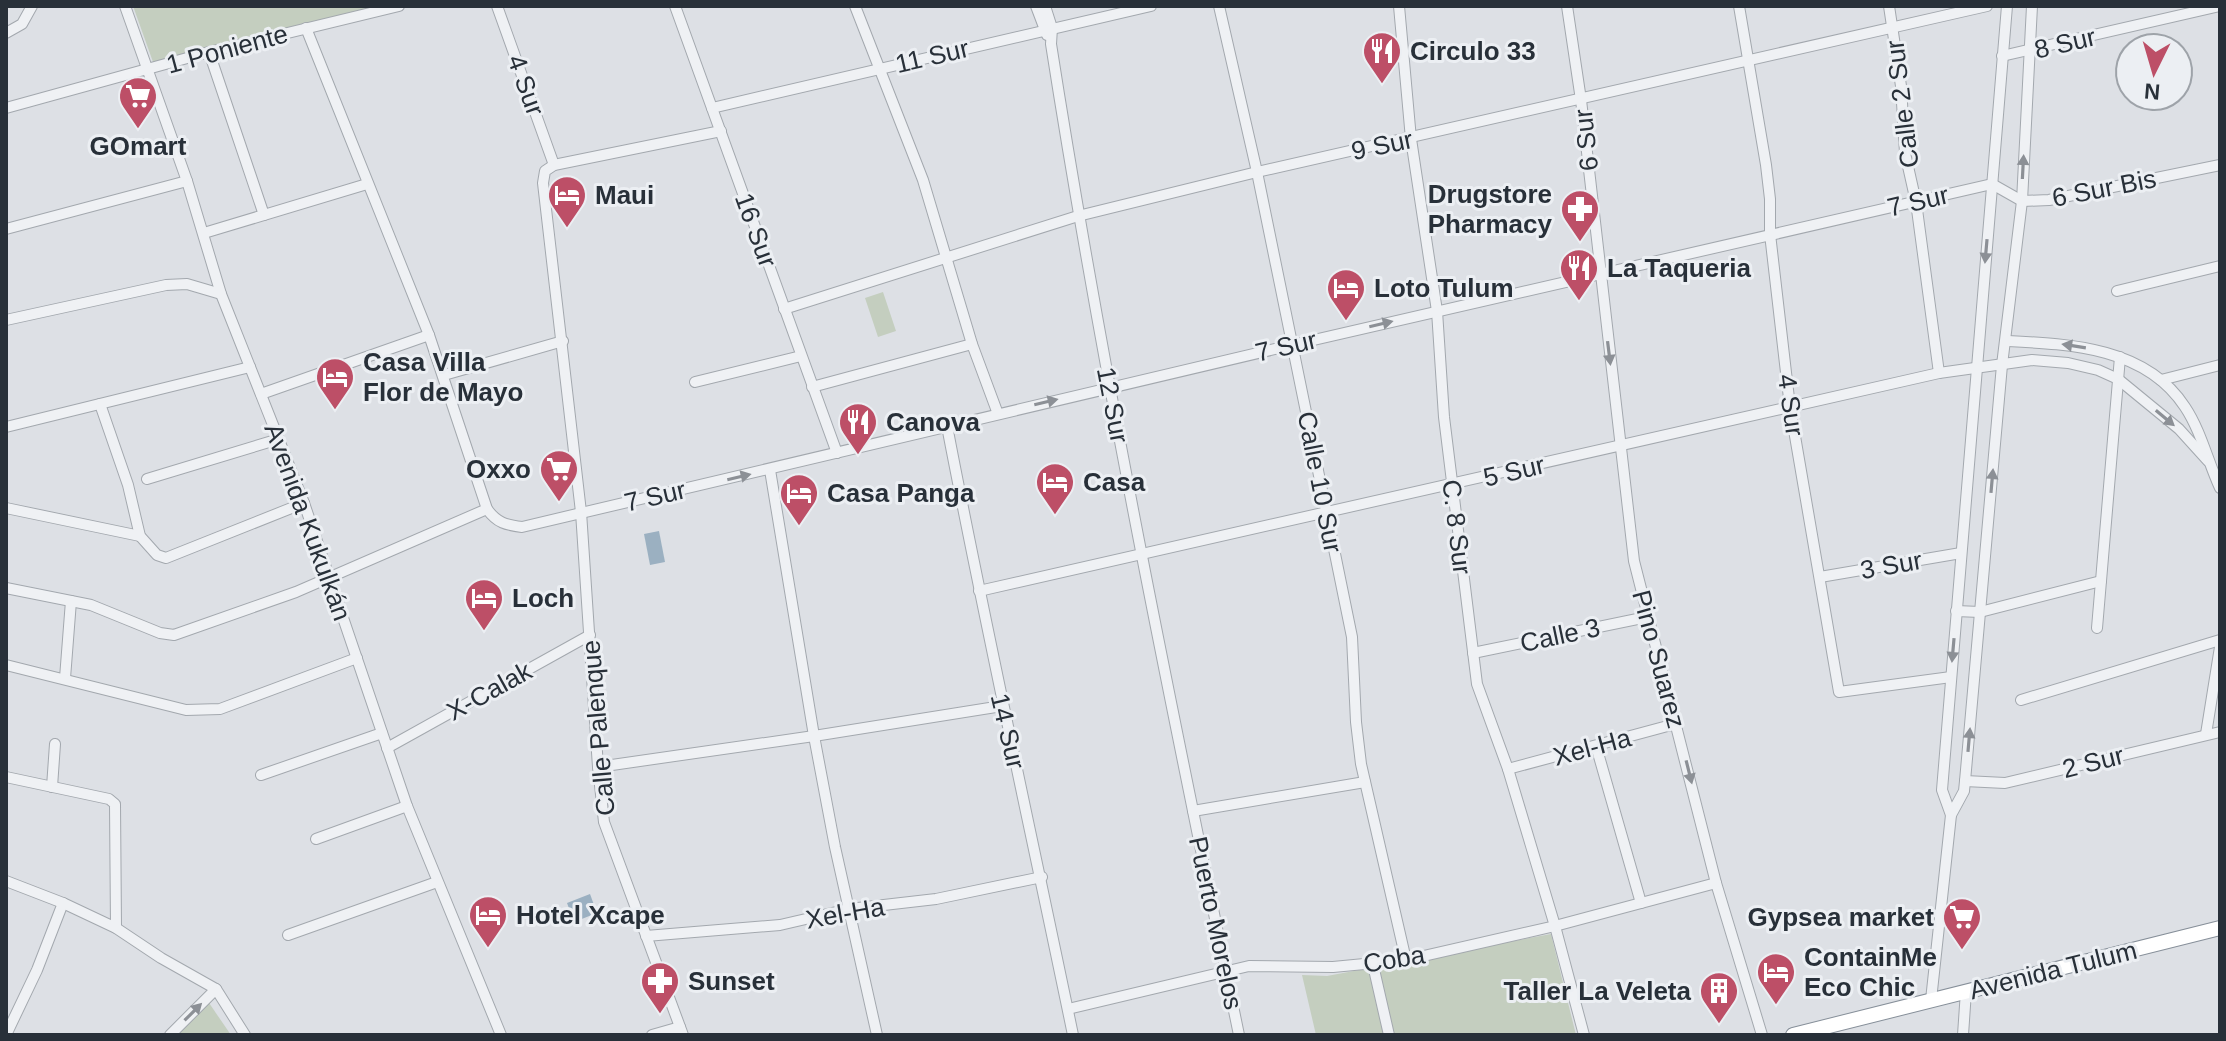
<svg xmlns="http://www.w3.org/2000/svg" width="2226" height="1041" font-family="Helvetica,sans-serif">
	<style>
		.green { fill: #c4cebf }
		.water { fill: #9bb0c1 }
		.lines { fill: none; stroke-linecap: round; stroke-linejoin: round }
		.minor-casing { stroke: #a3a8ae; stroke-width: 12 }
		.highway-casing { stroke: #868f99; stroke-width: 16 }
		.minor { stroke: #eff1f4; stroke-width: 10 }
		.highway { stroke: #fff; stroke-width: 14 }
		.oneway { fill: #8c9096 }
		.labels { text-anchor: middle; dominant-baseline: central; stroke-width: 6; stroke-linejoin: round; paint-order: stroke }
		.street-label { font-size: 26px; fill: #283039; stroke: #eceff3 }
		.poi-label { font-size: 26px; font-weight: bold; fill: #283039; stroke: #eceff3; text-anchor: start }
	</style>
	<rect width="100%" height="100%" fill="#dde0e5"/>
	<g class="green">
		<polygon points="133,6 381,6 153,62"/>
		<polygon points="883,292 896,331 878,337 865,298"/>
		<polygon points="1551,934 1576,1035 1316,1035 1302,975 1327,976"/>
		<polygon points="207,1000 231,1035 174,1035"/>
	</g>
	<g class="water">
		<polygon points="659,531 665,562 650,565 644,534"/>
		<polygon points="590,894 597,913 574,922 567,903"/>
	</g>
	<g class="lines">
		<defs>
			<g id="minor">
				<polyline points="125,6 187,181 221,294 304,503 407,806 501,1035"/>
				<polyline points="497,6 554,165"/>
				<polyline points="675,6 837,453"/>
				<polyline points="855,6 923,180 972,344 998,414"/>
				<polyline points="1036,6 1047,35"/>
				<path d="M1045,6L1052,28L1051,44C1103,376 1171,706 1239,1035"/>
				<polyline points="1219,6 1257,172 1352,637 1356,722 1361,764 1406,960"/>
				<polyline points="1399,6 1411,139 1437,311 1444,417 1477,684 1508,769 1555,926 1584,1035"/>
				<polyline points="1567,6 1581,100 1634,561 1716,883 1762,1035"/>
				<polyline points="1739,6 1766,165 1770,199 1770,234 1790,407 1839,692 1951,677"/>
				<polyline points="1889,6 1901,86 1905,153 1916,202 1939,373"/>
				<path d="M306,28L429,335L487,509C497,523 506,525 522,527L1292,345L1992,184L2022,201L2049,200L2220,165"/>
				<polyline points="6,33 22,24 32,6"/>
				<polyline points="209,52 264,215"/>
				<polyline points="2002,56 2220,6"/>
				<polyline points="6,108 209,52 399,6"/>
				<polyline points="712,108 1151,6"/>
				<polyline points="6,229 187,181"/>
				<polyline points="204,233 367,184"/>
				<polyline points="2117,291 2220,266"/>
				<polyline points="784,309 1078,216 1257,172 1987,6"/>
				<polyline points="6,320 166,285 187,284 221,294"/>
				<path d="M2006,341C2070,344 2146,347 2185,407C2201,431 2208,462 2220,488"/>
				<polyline points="444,375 563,341"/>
				<polyline points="2161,380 2220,365"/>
				<polyline points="695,382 801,356"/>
				<polyline points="812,387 972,344"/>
				<polyline points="261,394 429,335"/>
				<polyline points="100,404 128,485 140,536 157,555 166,558 304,503"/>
				<path d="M947,426C986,630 1031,832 1073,1035"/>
				<polyline points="6,427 250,367"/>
				<polyline points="770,470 814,736 835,847 877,1035"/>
				<polyline points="147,479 279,439"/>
				<polyline points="6,508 140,536"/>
				<polyline points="1820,577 1961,553"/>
				<polyline points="6,588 91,605 160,633 174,635 296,592 487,509"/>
				<polyline points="979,591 1939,373 2032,360 2068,363 2098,370 2118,379 2179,429 2208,461"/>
				<polyline points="1956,611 1980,612 2101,581"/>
				<polyline points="2097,628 2120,357"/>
				<polyline points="1473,653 1647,617"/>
				<polyline points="6,665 186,710 220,709 357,658"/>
				<polyline points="65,678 71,601"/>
				<polyline points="2021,700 2220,640"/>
				<polyline points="2206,734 2220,647"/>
				<polyline points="1596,746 1641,903"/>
				<polyline points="387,748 590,635"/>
				<polyline points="598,767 814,736 1002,706"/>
				<polyline points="1508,769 1675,724"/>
				<polyline points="261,775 382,733"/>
				<polyline points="6,777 109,799 115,804 116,928"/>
				<polyline points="1965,781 2005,783 2220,732"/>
				<polyline points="52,787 55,744"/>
				<polyline points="1193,811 1365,782"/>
				<polyline points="1951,815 1942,790 2007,6"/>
				<polyline points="316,839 407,806"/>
				<polyline points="6,881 63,903 116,928 161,958 216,989 245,1035"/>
				<polyline points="288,935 437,882"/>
				<polyline points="646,936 780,925 849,909 936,899 1042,877"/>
				<polyline points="1373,965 1389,1035"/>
				<polyline points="1931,1000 1951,815 1964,791 1965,781 2002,365 2022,201 2032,6"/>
				<polyline points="1068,1009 1249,966 1333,967 1406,960 1555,926 1716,883"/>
				<polyline points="6,1035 37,970 63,903"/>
				<polyline points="170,1035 216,989"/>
				<polyline points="652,1035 680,1027"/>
				<polyline points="683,1035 604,822 598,767 581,512 543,183 545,171 554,165 721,131"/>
				<polyline points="1963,1035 1966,991"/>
			</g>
			<polyline id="highway" points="1793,1035 2220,928"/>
		</defs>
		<use href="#minor" class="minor-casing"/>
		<use href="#highway" class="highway-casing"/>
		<use href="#minor" class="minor"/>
		<use href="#highway" class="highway"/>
	</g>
	<defs><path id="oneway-solid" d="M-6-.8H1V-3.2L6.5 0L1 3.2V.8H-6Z" transform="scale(2)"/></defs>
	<g class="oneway">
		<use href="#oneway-solid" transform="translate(2023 167) rotate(-87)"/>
		<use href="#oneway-solid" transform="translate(1986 251) rotate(95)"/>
		<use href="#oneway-solid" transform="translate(1381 324) rotate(-13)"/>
		<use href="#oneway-solid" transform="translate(2074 346) rotate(-171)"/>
		<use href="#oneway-solid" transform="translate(1609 353) rotate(83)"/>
		<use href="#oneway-solid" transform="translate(1046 402) rotate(-13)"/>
		<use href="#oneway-solid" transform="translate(2165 418) rotate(40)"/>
		<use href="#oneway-solid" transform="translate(739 477) rotate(-13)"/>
		<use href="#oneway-solid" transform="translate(1992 481) rotate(-85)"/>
		<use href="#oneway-solid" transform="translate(1953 650) rotate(95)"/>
		<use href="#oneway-solid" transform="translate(1969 740) rotate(-85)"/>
		<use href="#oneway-solid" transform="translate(1689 772) rotate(76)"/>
		<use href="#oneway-solid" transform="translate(193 1012) rotate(-45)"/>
	</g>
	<defs>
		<symbol id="restaurant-pin" viewBox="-11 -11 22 30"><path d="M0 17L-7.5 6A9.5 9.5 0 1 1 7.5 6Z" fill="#bd4f67" stroke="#eceff3"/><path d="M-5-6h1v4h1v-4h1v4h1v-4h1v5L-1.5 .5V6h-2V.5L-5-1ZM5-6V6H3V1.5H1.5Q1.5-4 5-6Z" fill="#fff"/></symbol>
		<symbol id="supermarket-pin" viewBox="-11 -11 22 30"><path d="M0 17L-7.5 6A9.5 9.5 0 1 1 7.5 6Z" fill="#bd4f67" stroke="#eceff3"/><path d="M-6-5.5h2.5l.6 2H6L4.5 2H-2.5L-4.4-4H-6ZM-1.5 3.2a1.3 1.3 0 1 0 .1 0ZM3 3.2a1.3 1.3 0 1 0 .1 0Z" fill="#fff"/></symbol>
		<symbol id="hotel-pin" viewBox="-11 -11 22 30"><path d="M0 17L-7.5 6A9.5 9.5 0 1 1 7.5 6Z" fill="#bd4f67" stroke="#eceff3"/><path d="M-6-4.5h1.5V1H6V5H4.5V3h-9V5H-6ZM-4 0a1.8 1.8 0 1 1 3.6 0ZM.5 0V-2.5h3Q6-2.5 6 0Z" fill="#fff"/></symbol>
		<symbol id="pharmacy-pin" viewBox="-11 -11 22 30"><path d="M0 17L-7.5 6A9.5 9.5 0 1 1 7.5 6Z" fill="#bd4f67" stroke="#eceff3"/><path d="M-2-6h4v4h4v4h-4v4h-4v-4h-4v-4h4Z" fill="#fff"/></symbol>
		<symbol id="building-pin" viewBox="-11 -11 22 30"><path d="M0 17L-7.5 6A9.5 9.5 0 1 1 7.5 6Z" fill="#bd4f67" stroke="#eceff3"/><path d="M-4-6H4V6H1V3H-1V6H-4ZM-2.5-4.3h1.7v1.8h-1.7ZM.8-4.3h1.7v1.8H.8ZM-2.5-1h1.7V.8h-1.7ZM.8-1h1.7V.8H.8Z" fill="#fff"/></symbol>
	</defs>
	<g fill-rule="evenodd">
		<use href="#restaurant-pin" x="1360" y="29" width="44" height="60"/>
		<use href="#supermarket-pin" x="116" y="74" width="44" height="60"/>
		<use href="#hotel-pin" x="545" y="173" width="44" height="60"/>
		<use href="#pharmacy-pin" x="1558" y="187" width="44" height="60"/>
		<use href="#restaurant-pin" x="1557" y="246" width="44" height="60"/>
		<use href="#hotel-pin" x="1324" y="266" width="44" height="60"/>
		<use href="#hotel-pin" x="313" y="355" width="44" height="60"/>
		<use href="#restaurant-pin" x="836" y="400" width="44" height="60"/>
		<use href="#supermarket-pin" x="537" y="447" width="44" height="60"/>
		<use href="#hotel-pin" x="1033" y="460" width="44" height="60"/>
		<use href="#hotel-pin" x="777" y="471" width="44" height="60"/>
		<use href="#hotel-pin" x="462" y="576" width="44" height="60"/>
		<use href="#hotel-pin" x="466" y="893" width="44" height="60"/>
		<use href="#supermarket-pin" x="1940" y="895" width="44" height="60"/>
		<use href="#hotel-pin" x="1754" y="950" width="44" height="60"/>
		<use href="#pharmacy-pin" x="638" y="959" width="44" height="60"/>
		<use href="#building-pin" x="1697" y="969" width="44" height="60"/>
	</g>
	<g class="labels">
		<g class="street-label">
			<text transform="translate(2065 43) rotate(-13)">8 Sur</text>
			<text transform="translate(227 49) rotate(-15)">1 Poniente</text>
			<text transform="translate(932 56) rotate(-13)">11 Sur</text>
			<text transform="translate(526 85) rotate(70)">4 Sur</text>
			<text transform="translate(1902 104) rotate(-97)">Calle 2 Sur</text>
			<text transform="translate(1586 140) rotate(-96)">6 Sur</text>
			<text transform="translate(1382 145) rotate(-12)">9 Sur</text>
			<text transform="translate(2104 188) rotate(-11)">6 Sur Bis</text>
			<text transform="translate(1918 201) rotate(-13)">7 Sur</text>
			<text transform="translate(756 230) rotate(70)">16 Sur</text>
			<text transform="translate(1286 346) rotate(-13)">7 Sur</text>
			<text transform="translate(1113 405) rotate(79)">12 Sur</text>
			<text transform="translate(1791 405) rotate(82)">4 Sur</text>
			<text transform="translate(1514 471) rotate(-13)">5 Sur</text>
			<text transform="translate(1320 482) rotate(79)">Calle 10 Sur</text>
			<text transform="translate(655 496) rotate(-13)">7 Sur</text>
			<text transform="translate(308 522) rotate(70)">Avenida Kukulkán</text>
			<text transform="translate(1457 527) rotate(83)">C. 8 Sur</text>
			<text transform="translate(1891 565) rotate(-10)">3 Sur</text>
			<text transform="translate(1560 635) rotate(-12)">Calle 3</text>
			<text transform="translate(1659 659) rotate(75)">Pino Suarez</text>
			<text transform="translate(489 691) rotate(-29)">X-Calak</text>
			<text transform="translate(598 728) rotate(-95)">Calle Palenque</text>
			<text transform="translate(1008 731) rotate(77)">14 Sur</text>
			<text transform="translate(1592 747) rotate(-15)">Xel-Ha</text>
			<text transform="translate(2093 762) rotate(-14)">2 Sur</text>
			<text transform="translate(845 913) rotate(-10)">Xel-Ha</text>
			<text transform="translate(1216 923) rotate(78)">Puerto Morelos</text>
			<text transform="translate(1394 959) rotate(-9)">Coba</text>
			<text transform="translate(2053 970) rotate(-14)">Avenida Tulum</text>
		</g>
		<g class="poi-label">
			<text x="1410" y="51">Circulo 33</text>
			<text x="138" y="146" text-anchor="middle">GOmart</text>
			<text x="1552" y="194" text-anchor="end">Drugstore<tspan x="1552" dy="30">Pharmacy</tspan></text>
			<text x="595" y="195">Maui</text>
			<text x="1607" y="268">La Taqueria</text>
			<text x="1374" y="288">Loto Tulum</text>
			<text x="363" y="362">Casa Villa<tspan x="363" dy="30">Flor de Mayo</tspan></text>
			<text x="886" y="422">Canova</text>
			<text x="531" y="469" text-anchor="end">Oxxo</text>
			<text x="1083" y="482">Casa</text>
			<text x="827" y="493">Casa Panga</text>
			<text x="512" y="598">Loch</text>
			<text x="516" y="915">Hotel Xcape</text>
			<text x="1934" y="917" text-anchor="end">Gypsea market</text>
			<text x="1804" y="957">ContainMe<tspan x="1804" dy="30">Eco Chic</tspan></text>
			<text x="688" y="981">Sunset</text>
			<text x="1691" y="991" text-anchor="end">Taller La Veleta</text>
		</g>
	</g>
	<rect width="2226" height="1041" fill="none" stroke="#283039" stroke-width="16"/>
	<g transform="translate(2154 72) rotate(185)"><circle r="38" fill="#eceff3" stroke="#9ea3a9" stroke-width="2"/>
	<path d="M0-6L14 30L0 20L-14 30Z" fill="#bd4f67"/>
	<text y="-12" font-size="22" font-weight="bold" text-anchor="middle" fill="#283039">N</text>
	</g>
</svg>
